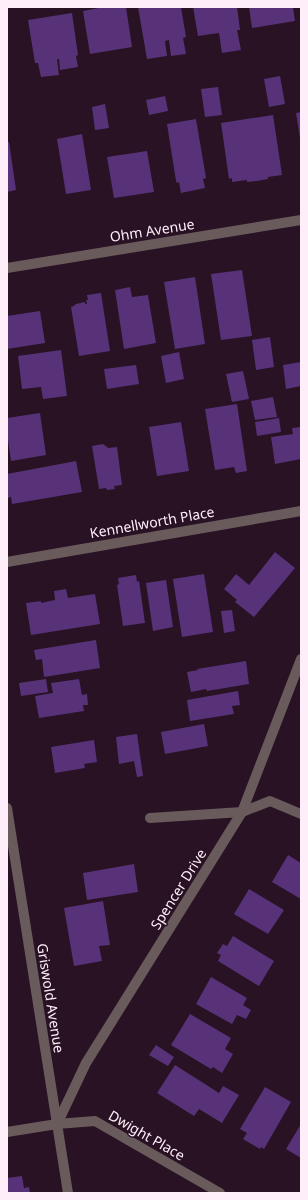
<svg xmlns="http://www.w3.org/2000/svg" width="308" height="1200" font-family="'Noto Sans',sans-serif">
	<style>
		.building { fill: #573279 }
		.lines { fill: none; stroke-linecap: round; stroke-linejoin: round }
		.minor { stroke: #695a5c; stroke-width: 10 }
		.labels { text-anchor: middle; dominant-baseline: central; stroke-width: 3; stroke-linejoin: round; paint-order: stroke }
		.street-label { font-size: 14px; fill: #feeef9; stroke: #281223 }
	</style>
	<rect width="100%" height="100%" fill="#281223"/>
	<g class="building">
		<polygon points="104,7 126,7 132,47 90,54 83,11"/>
		<polygon points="138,7 181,7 186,37 183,38 186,54 171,56 169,40 165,41 167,56 147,59"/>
		<polygon points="193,7 237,7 240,30 237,30 241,50 222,53 219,33 198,36"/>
		<polygon points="249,7 293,7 295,21 252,28"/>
		<polygon points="72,13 78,55 76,56 78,67 60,70 59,59 57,59 59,75 41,77 38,63 35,63 28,20"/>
		<polygon points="280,76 285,104 269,107 264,79"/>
		<polygon points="218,87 222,115 205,117 201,89"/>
		<polygon points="165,96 168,111 149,115 146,100"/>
		<polygon points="105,104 109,128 95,130 92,107"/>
		<polygon points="301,112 301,138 300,138 296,113"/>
		<polygon points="273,115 282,175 268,177 268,179 257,181 247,182 247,180 232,182 232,178 229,179 221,123"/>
		<polygon points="196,119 206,178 203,179 205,188 181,193 179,182 177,183 176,181 167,124"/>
		<polygon points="82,134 91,190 66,194 57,139"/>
		<polygon points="7,142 9,142 16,190 7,192"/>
		<polygon points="147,151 154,192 114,198 107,157"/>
		<polygon points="242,270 252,336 221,340 211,274"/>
		<polygon points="195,277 205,344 175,349 164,282"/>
		<polygon points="130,287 132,297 148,295 156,343 124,349 115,290"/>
		<polygon points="101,293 110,351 79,356 71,307 74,306 76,304 85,302 85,304 87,304 86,300 88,300 87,295"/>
		<polygon points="40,311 45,343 7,349 7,316"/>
		<polygon points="270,337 274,367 256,370 252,340"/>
		<polygon points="61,350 67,396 43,399 41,387 22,389 18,356"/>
		<polygon points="179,352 184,379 166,383 161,356"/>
		<polygon points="301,362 301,386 286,389 283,365"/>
		<polygon points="136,365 139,384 107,389 104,369"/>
		<polygon points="243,371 249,399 232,402 226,374"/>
		<polygon points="273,397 277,417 255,420 251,401"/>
		<polygon points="237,404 247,471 236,473 234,467 215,470 205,409"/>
		<polygon points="40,413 46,455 11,461 7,433 7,418"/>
		<polygon points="279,418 281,432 257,436 255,422"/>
		<polygon points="181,422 189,471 157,476 149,427"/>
		<polygon points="301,427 301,459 275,464 271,437 293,434 292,428"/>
		<polygon points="103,444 108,448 117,447 122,485 114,486 115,489 107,490 106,488 99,489 92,446"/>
		<polygon points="76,461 82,492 12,504 11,497 7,498 7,474"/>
		<polygon points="275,552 295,568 254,617 235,602 237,600 224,589 236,574 249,585"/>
		<polygon points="204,574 213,632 182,637 173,579"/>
		<polygon points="136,575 137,582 139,581 145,623 123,626 117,585 119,584 118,578"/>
		<polygon points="166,580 173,627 153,631 146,583"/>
		<polygon points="66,589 68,598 95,594 100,624 31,635 26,603 41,601 41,603 55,600 54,591"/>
		<polygon points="232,610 235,631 224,633 221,611"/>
		<polygon points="96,640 100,668 44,677 42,659 36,660 34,650"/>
		<polygon points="246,661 249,684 207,691 206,689 191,692 187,672 198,670 197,669"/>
		<polygon points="46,679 48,692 21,696 19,683"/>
		<polygon points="79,679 82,695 87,694 88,705 83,705 84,711 39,718 35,696 53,693 51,683"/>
		<polygon points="238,691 240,705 232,706 234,714 190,721 187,700"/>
		<polygon points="204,724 208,746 165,754 161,732"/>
		<polygon points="137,734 143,776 137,777 134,761 119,764 116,737"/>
		<polygon points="94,740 97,762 84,764 85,768 55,773 51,747"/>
		<polygon points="288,855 301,863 301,899 272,882"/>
		<polygon points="134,864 138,892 87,900 83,873"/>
		<polygon points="249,889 284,910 268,934 234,914"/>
		<polygon points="103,901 110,945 99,946 102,961 74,966 64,908"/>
		<polygon points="233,936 274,961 259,986 218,961 221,955 217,953 223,944 227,946"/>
		<polygon points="211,977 247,998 243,1005 251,1010 246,1019 237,1015 232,1024 196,1004"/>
		<polygon points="190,1014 231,1038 225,1049 233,1054 222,1073 213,1067 211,1069 171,1045"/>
		<polygon points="156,1045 174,1057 168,1066 149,1055"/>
		<polygon points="175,1065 219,1093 223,1086 239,1095 222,1123 199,1109 194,1116 157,1093"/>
		<polygon points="265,1087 291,1102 264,1149 261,1147 260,1149 243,1139 247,1133 240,1129"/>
		<polygon points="301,1124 301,1158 286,1149"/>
		<polygon points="22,1176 24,1188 29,1187 30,1193 7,1193 7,1178"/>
	</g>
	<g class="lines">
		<g class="minor">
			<polyline points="7,268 301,220"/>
			<polyline points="7,562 301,511"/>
			<polyline points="7,808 68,1193"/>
			<polyline points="150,818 242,812 270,801 301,814"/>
			<polyline points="57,1124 86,1063 242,812 301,659"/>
			<polyline points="7,1132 57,1124 95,1121 220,1193"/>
		</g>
	</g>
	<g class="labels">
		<g class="street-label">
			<text transform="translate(152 230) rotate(-9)">Ohm Avenue</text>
			<text transform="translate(152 522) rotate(-10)">Kennellworth Place</text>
			<text transform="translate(178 889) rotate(-58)">Spencer Drive</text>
			<text transform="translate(51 998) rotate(81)">Griswold Avenue</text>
			<text transform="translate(147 1135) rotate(30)">Dwight Place</text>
		</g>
	</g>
	<rect width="308" height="1200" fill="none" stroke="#feeef9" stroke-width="16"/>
</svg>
